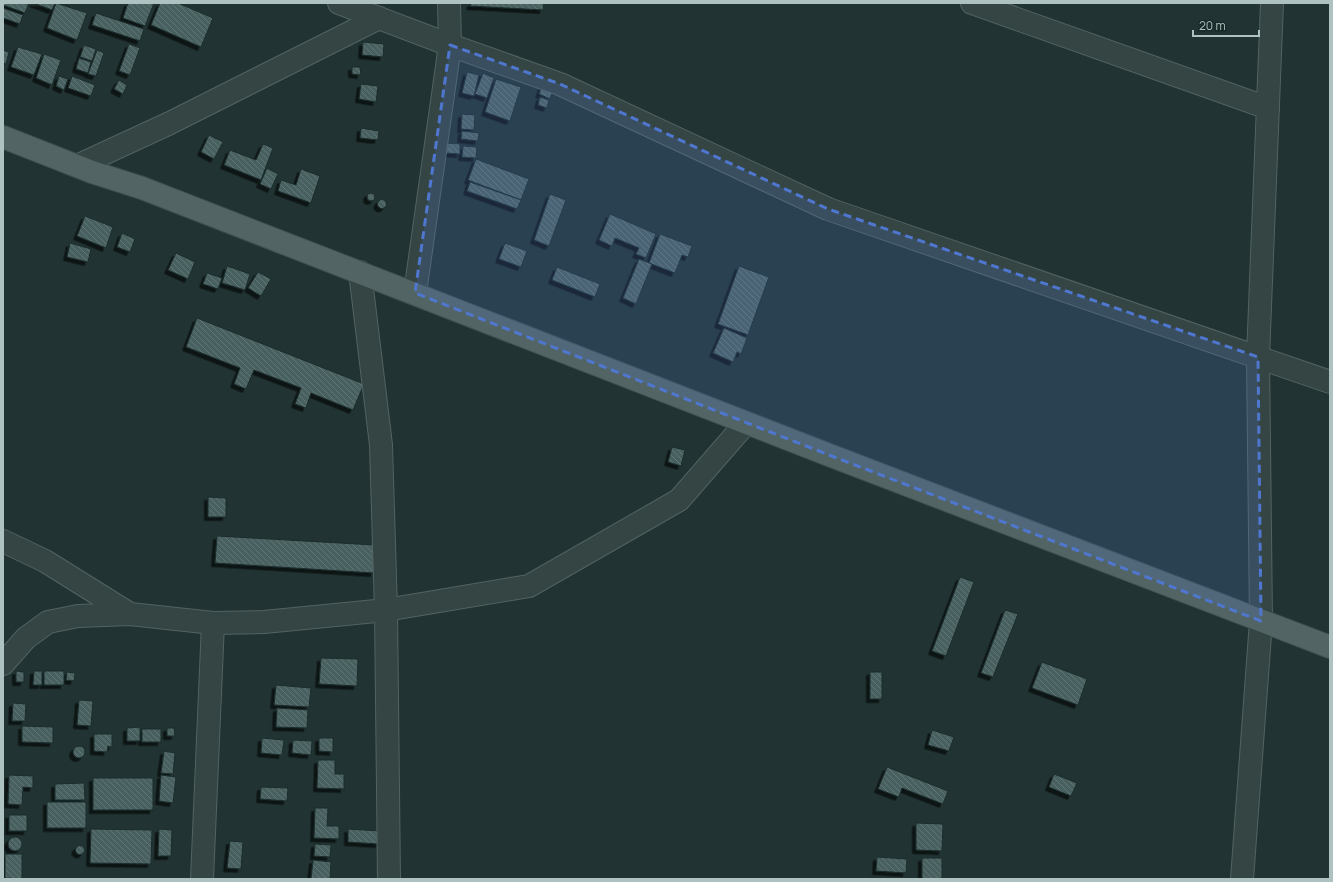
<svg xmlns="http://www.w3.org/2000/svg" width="1333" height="882" font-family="Manrope,sans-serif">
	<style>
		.building { fill: url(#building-back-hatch); stroke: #1b2c2b; filter: url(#shadow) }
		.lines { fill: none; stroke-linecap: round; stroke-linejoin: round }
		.minor-casing { stroke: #516363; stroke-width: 24 }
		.major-casing { stroke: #3d4f4e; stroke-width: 24 }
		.minor { stroke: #344544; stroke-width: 22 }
		.major { stroke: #526564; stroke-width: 22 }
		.marked { fill: #5077d0; fill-opacity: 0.2; stroke: #5077d0; stroke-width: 3; stroke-dasharray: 8 5; stroke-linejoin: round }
	</style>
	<defs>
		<pattern id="building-back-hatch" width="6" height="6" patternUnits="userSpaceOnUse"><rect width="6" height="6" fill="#496060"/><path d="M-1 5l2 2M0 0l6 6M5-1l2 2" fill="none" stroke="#617575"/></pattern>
		<filter id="shadow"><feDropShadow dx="-3.5" dy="3.5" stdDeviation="0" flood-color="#0009"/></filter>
	</defs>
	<rect width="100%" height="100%" fill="#213433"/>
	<g class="building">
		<polygon points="3,3 29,3 25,13 3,5"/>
		<polygon points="33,3 55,3 52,10"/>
		<polygon points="56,3 87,13 77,40 47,28"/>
		<polygon points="128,3 154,3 145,26 123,18"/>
		<polygon points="160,3 178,3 213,18 201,47 151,25"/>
		<polygon points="471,3 544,3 543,10 470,6"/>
		<polygon points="3,8 23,15 20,24 3,18"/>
		<polygon points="96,13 144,29 140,41 92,25"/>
		<polygon points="363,42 384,44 383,57 362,55"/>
		<polygon points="129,44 140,48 130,75 119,71"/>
		<polygon points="84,45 96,49 92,61 80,57"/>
		<polygon points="18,47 42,54 34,75 11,67"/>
		<polygon points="3,50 9,52 6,64 3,63"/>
		<polygon points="97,50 104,53 96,76 88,74"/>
		<polygon points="44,54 61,60 52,85 36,78"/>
		<polygon points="79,58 91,62 88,73 76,69"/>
		<polygon points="352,67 360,67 361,75 352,74"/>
		<polygon points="467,72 479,75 474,96 462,93"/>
		<polygon points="483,73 494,78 487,98 475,94"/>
		<polygon points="59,76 68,79 64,90 56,86"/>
		<polygon points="72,76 95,85 91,96 68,88"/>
		<polygon points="496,79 521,87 510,121 485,112"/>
		<polygon points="119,80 127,85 123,94 114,89"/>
		<polygon points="361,84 378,86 376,102 359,99"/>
		<polygon points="542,86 553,90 550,99 539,94"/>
		<polygon points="540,97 549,100 547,108 538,105"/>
		<polygon points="462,114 475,115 474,130 461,129"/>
		<polygon points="361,128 379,131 378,140 360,138"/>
		<polygon points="462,131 479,133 478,141 461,139"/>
		<polygon points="209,135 223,142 214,159 201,152"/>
		<polygon points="446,143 460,144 460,154 446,153"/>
		<polygon points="263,144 273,148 261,180 224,165 230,150 256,160"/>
		<polygon points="463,146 477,147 476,158 462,157"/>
		<polygon points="476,159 529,179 521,200 468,180"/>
		<polygon points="267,168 278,174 271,189 260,184"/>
		<polygon points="301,169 320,176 311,203 278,191 281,180 296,185"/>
		<polygon points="470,182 521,200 517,209 467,191"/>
		<circle cx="371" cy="197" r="4"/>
		<polygon points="550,194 566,200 549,246 534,240"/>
		<circle cx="382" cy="204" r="4.5"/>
		<polygon points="610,214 656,234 646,258 636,254 639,248 615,238 612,246 599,240"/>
		<polygon points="85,216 113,227 106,248 77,236"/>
		<polygon points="122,233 135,239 130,252 117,247"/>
		<polygon points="660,234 692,246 688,257 682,255 675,273 649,263"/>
		<polygon points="70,243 91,249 88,262 67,257"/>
		<polygon points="505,243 527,251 521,267 499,259"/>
		<polygon points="176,253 195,262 188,279 168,270"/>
		<polygon points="639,259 652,264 636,304 623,298"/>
		<polygon points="227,266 250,274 245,290 222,283"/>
		<polygon points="739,266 769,277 748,335 718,324"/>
		<polygon points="557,267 600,284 595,297 552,280"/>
		<polygon points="258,272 271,279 261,296 248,288"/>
		<polygon points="207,273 222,278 218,289 203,284"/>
		<polygon points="197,318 364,384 353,410 311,393 306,408 295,404 301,388 254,370 246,389 234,384 240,368 186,347"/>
		<polygon points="724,328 747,338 741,354 737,352 733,362 713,353"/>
		<polygon points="672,447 685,450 681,466 668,462"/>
		<polygon points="208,497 226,498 226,517 208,517"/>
		<polygon points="217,536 375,545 374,573 215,563"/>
		<polygon points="960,577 974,582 946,656 932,651"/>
		<polygon points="1005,610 1018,614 993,677 981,673"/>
		<polygon points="321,658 358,659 357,686 319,684"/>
		<polygon points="1042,662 1087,679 1078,705 1032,688"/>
		<polygon points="16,671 24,672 24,682 16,682"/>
		<polygon points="34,671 42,671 42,685 33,685"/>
		<rect x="44" y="671" width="20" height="14"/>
		<polygon points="67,672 75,673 74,681 66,680"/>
		<rect x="870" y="672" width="12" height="27"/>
		<polygon points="276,685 311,688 309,707 274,705"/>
		<polygon points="79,700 93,701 91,726 77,725"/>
		<polygon points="13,703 26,704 25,721 12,721"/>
		<polygon points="277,708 308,710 307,728 276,727"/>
		<polygon points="22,726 53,727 53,743 22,742"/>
		<polygon points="140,727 140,741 127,741 127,728"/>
		<polygon points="167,728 174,728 175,736 167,736"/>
		<rect x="142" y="729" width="19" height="13"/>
		<polygon points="932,730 954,737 949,751 928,745"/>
		<polygon points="94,734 112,734 112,747 108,746 107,752 94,751"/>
		<polygon points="262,738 284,740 282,755 261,753"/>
		<polygon points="319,738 333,738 333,752 319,751"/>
		<polygon points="293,740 312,741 311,755 292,753"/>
		<circle cx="79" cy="752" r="6"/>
		<polygon points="164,751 175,753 173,774 161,773"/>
		<polygon points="318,760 335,760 335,774 344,774 344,789 317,788"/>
		<polygon points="887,767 948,791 943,804 902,788 899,797 878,789"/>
		<polygon points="1054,774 1077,783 1071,796 1049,787"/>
		<polygon points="9,775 33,776 33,788 23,787 22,805 8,804"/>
		<polygon points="161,775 176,777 173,803 159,801"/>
		<rect x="93" y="778" width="60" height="32"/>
		<polygon points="84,783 85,800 55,800 55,784"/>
		<polygon points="261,787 288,788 287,801 260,799"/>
		<rect x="47" y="802" width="39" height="26"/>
		<polygon points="315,808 328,808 327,826 339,826 339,839 314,838"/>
		<rect x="9" y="815" width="18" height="16"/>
		<polygon points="916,823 943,824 942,851 916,850"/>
		<polygon points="91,829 152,830 151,864 90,863"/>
		<polygon points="159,829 172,830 171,856 158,856"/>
		<polygon points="348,829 380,831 379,844 348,842"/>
		<circle cx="15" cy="844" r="7"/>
		<polygon points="230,841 243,842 241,869 227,868"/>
		<polygon points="315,844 331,845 330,857 314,856"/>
		<circle cx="80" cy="850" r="4.5"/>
		<polygon points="5,854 22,854 22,879 5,878"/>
		<polygon points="877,857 907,859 906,873 876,871"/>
		<rect x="922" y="858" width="20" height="21"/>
		<polygon points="313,860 331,862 330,879 311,879"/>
	</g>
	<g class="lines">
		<defs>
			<g id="minor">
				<polyline points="339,3 450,45 560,84 828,209 1330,382"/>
				<polyline points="972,3 1268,108"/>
				<polyline points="77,166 170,123 379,18"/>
				<polyline points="360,272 381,445 386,610 389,879"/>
				<polyline points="415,293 450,45 449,3"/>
				<polyline points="3,541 45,561 130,614"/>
				<polyline points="3,664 26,638 48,622 78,616 130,614 213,623 264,622 386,610 529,586 679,500 746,423"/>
				<polyline points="202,879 213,623"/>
				<polyline points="1242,879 1261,621 1258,357 1272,3"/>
			</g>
			<polyline id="major" points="3,137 92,172 142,188 829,455 1330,647"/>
		</defs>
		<use href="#minor" class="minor-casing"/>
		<use href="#major" class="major-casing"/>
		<use href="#minor" class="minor"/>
		<use href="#major" class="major"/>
	</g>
	<path class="marked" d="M450,45L560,84L828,209L1258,357L1261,621L829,455L415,293Z"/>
	<rect width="1333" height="882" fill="none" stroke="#aec2c2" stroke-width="8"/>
	<path d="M1193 30v6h66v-6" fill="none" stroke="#aec2c2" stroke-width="2"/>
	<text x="1199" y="30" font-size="12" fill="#aec2c2" stroke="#1a2a29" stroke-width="3" paint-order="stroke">20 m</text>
</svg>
